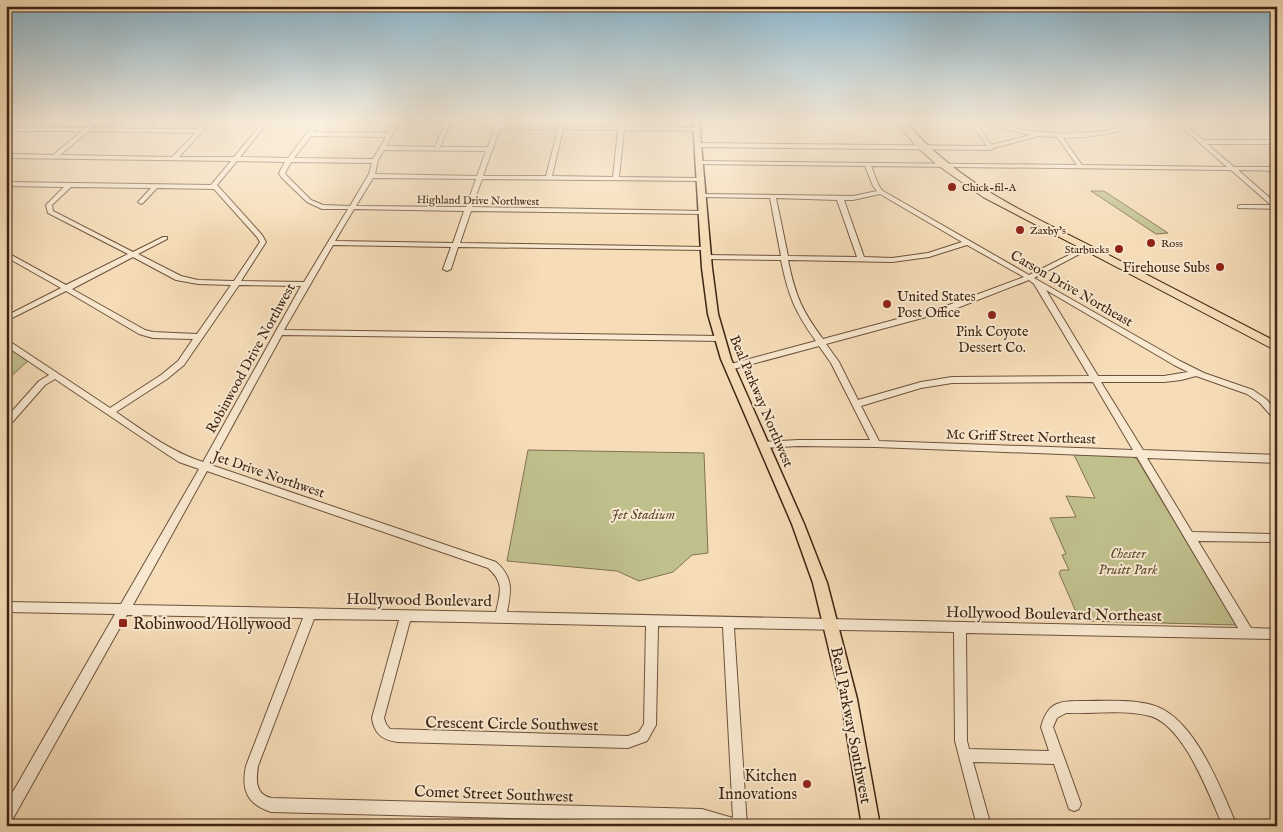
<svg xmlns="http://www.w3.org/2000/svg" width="1283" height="832" font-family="'IM FELL English',serif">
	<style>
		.green { fill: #c0c08d; stroke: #807250 }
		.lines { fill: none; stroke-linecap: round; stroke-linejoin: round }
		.minor-casing { stroke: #6d523c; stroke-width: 2 }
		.major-casing { stroke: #3f2412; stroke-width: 3 }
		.highway-casing { stroke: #3f2412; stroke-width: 2 }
		.minor { fill: #f9e9d1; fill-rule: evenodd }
		.major { fill: #f6ddb8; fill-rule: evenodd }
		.highway { fill: #f6ddb8; fill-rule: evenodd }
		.poi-dot { fill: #8f2418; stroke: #f9e9d1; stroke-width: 2 }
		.labels { text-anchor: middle; stroke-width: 4; stroke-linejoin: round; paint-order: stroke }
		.far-poi-label { font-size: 11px; fill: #3f2412; stroke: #f9e9d1; text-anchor: start }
		.far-street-label { font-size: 11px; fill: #3f2412; stroke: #f9e9d1 }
		.poi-label { font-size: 14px; fill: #3f2412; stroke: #f9e9d1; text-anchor: end }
		.street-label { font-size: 14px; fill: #3f2412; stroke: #f9e9d1 }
		.park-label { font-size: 14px; font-style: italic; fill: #5f4b31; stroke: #f9e9d1 }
		.near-street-label { font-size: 16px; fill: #3f2412; stroke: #f9e9d1 }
		.near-poi-label { font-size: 16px; fill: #3f2412; stroke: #f9e9d1; text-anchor: start }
	</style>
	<rect width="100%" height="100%" fill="#f6ddb8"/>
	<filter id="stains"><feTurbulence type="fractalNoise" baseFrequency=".004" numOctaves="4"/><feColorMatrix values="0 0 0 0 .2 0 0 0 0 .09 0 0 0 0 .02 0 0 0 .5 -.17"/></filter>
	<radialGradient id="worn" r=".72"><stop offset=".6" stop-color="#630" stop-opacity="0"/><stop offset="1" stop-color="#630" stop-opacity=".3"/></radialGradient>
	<path class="green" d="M1024,121H1097L1075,125L1086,134H1077L1067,125Z
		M1091,191H1104L1168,233L1156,234Z
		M6,342L30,359L6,381Z
		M528,450L704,453L708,553L692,555L673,572L639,581L617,571L507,561Z
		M1073,453L1129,455L1137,459L1236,625L1086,621L1077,614L1059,573L1061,570H1069L1062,555L1066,554L1050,518L1076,517L1066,496L1095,498Z"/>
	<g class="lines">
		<defs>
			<path id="minor" d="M94,121H100L92,128L143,129L151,121H157L149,129H199L207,121H212L179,157H234L264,121H269L240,157L288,158L316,121H321L313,132L388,133L395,121H400L386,146L435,147L446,121H451L440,147H488L496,123L499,121L502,123L501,125L699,128L700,129L697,131L624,130L619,177L701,178L703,179V181L482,179L472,207L703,211L706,213L705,214L471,211L460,243L705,247L708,249L707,250L458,247L451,269L447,271L443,269L451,247L333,245L284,330L720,336L723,337L724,339L723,341L282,335L211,465L496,562C514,578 511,591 507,612L1238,628L1137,457L876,447L798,446L763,448L760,447L758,445L760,443L763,442L798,440H870L831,363L819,346L730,370L726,367L727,365L816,341C795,312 788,295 781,260L706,259L703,257L706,255L781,256L770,198L702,197L700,196V194L853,196L877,191L873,186L865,166L700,164L697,162L698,161L1077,165L1057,137L1039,136L993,148L991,150L699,147L696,145L699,143L985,146H987L970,121H975L991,145L1031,135L1002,128L985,121H993L1022,130L1064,134L1106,131L1122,127L1134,121H1142C1119,135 1090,137 1063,138L1082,165L1227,167L1175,121H1181L1203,140H1277V144H1207L1234,167H1277V171L1238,170L1277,204V209L1238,208V206L1240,205H1271L1231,170L871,166L879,186L883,191L1029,275L1085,247H1089V249L1034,278L1180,361L1204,373L1253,390L1266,399L1277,411V420L1274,419L1260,403L1247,394L1196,376L1181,380L1164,382H1101L1143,450L1277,455V463L1147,458L1192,532L1277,534V542L1198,541L1251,628L1277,629V639L966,633L967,741L969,749L1049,751L1041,727C1048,701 1060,701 1084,701C1106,701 1131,699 1152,705C1194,716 1221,789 1237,826H1223C1209,796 1185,726 1150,716C1124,709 1093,714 1066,713L1057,718L1053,727L1081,804L1079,809L1074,811L1069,809L1054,764L973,762L991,826H977L955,741L954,632L734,628L747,826H712L702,823L271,812C247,804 241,790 246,766L303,618L127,615L11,822L6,824V804L115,614L6,612V602L121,604L199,469L179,462L165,453L55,379L45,385L9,426L6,427V418L39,381L49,375L6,346V339L110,408L161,375L178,361L193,339L153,338L139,334L66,291L6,321V316L61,288L6,257V252L66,285L128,254L48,213L46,205L64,187L6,186V182L211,185L231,161L6,158V154L53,155L82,131H6V127L86,128ZM500,129H558L546,176H483L492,150L494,149L493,148ZM563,129L618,130L613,177L552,176ZM89,131L196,133L172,157L60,155ZM311,136L386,137L373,159L294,158ZM384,150L486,151L477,176L375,174L378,160ZM237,161L285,162L279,173L281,177L307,202L322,209H348L304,282L241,281L266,242L262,235L217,185ZM291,162L372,163L369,174L350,206L323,205L311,200L287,176L285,173ZM373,178L476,179L466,207L356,206ZM71,187L151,188L138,202L141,204L143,203L157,188L214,189L257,237L260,242L234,281L198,280L181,276L138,254L167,239V237H163L133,252L53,211L52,205ZM880,194L962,242L928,253L892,258L864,257L844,200H853ZM776,198L837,200L857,257L788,256ZM354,209L464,211L453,243L335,241ZM967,245L1024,277L946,306L823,339C802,311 795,295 788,260L892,262L929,257ZM133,257L176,280L198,284L231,285L197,334L153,332L145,330L72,289ZM1029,280L1034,284L1089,376L952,377L921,382L858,400L839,362L826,344L952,310ZM239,285L301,286L203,462C171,452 144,431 116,412L167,379L184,365ZM1046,290L1174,365L1188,372L1164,376H1098ZM1093,382L1133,450L879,441L861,406L921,388L952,383ZM207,471L488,568C505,583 500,593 496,612L133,605ZM314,619L399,620L372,718C374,733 382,740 397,742L628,748L647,741L656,725L658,626L723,627L733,818L702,809L271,798C255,794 256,780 258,766ZM410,621L646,626L644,724L639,732L628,736L390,729L386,724L384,718Z
				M1272,125H1277V129L1272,127Z"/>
			<path id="major" d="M693,121H699L712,268L718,314L731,359L804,524L827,583L857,699L880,826H862L841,699L813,583L792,524L721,359L708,314L702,268Z"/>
			<path id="highway" d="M896,121H905C957,183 1026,213 1097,249C1157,280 1217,311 1277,342V351L983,197L936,164L915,145Z"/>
		</defs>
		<use href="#minor" class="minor-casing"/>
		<use href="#major" class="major-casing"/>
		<use href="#highway" class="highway-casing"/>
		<use href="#minor" class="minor"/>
		<use href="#major" class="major"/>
		<use href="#highway" class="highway"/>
	</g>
	<linearGradient id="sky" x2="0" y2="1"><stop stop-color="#8ab7d0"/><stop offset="0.51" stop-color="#fbf0df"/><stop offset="1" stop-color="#fbf0df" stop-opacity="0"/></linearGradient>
	<rect width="1283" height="238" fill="url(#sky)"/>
	<g class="poi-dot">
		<circle cx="952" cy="187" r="5"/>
		<circle cx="1020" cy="230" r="5"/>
		<circle cx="1151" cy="243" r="5"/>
		<circle cx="1119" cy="249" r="5"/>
		<circle cx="1220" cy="267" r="5"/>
		<circle cx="887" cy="304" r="5"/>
		<circle cx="992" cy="315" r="5"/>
		<rect x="118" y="618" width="10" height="10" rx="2.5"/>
		<circle cx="807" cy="784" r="5"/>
	</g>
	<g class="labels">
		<g class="far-poi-label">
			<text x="962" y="191">Chick-fil-A</text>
			<text x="1030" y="234">Zaxby's</text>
			<text x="1161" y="247">Ross</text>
			<text x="1109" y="253" text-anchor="end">Starbucks</text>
		</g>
		<g class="far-street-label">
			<text transform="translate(478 200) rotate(1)" y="4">Highland Drive Northwest</text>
		</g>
		<g class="poi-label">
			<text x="1210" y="272">Firehouse Subs</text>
			<text x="897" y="301" text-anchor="start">United States<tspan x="897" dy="16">Post Office</tspan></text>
			<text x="992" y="336" text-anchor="middle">Pink Coyote<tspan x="992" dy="16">Dessert Co.</tspan></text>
		</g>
		<g class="street-label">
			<text transform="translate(1072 288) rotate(30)" y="5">Carson Drive Northeast</text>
			<text transform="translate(250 358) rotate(-61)" y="5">Robinwood Drive Northwest</text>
			<text transform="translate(762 401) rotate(67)" y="5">Beal Parkway Northwest</text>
			<text transform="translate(1021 436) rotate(2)" y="5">Mc Griff Street Northeast</text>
			<text transform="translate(269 474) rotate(19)" y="5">Jet Drive Northwest</text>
		</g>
		<g class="park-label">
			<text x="643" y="519">Jet Stadium</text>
			<text x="1128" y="558">Chester<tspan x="1128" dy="16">Pruitt Park</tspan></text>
		</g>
		<g class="near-street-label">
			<text transform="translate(419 599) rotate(1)" y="6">Hollywood Boulevard</text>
			<text transform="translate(1054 613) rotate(1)" y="6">Hollywood Boulevard Northeast</text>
			<text transform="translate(512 723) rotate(1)" y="6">Crescent Circle Southwest</text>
			<text transform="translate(852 725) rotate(79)" y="6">Beal Parkway Southwest</text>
			<text transform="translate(494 793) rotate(2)" y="6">Comet Street Southwest</text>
		</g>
		<g class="near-poi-label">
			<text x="133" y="629">Robinwood/Hollywood</text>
			<text x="797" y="781" text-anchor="end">Kitchen<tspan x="797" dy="18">Innovations</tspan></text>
		</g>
	</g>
	<rect width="1283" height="832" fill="none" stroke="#f6ddb8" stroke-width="25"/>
	<rect x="8" y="8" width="1268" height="817" fill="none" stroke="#3f2412" stroke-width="2.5"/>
	<rect x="12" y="12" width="1258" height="807" fill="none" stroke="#3f2412"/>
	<rect width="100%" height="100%" filter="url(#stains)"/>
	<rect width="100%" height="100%" fill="url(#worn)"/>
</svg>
